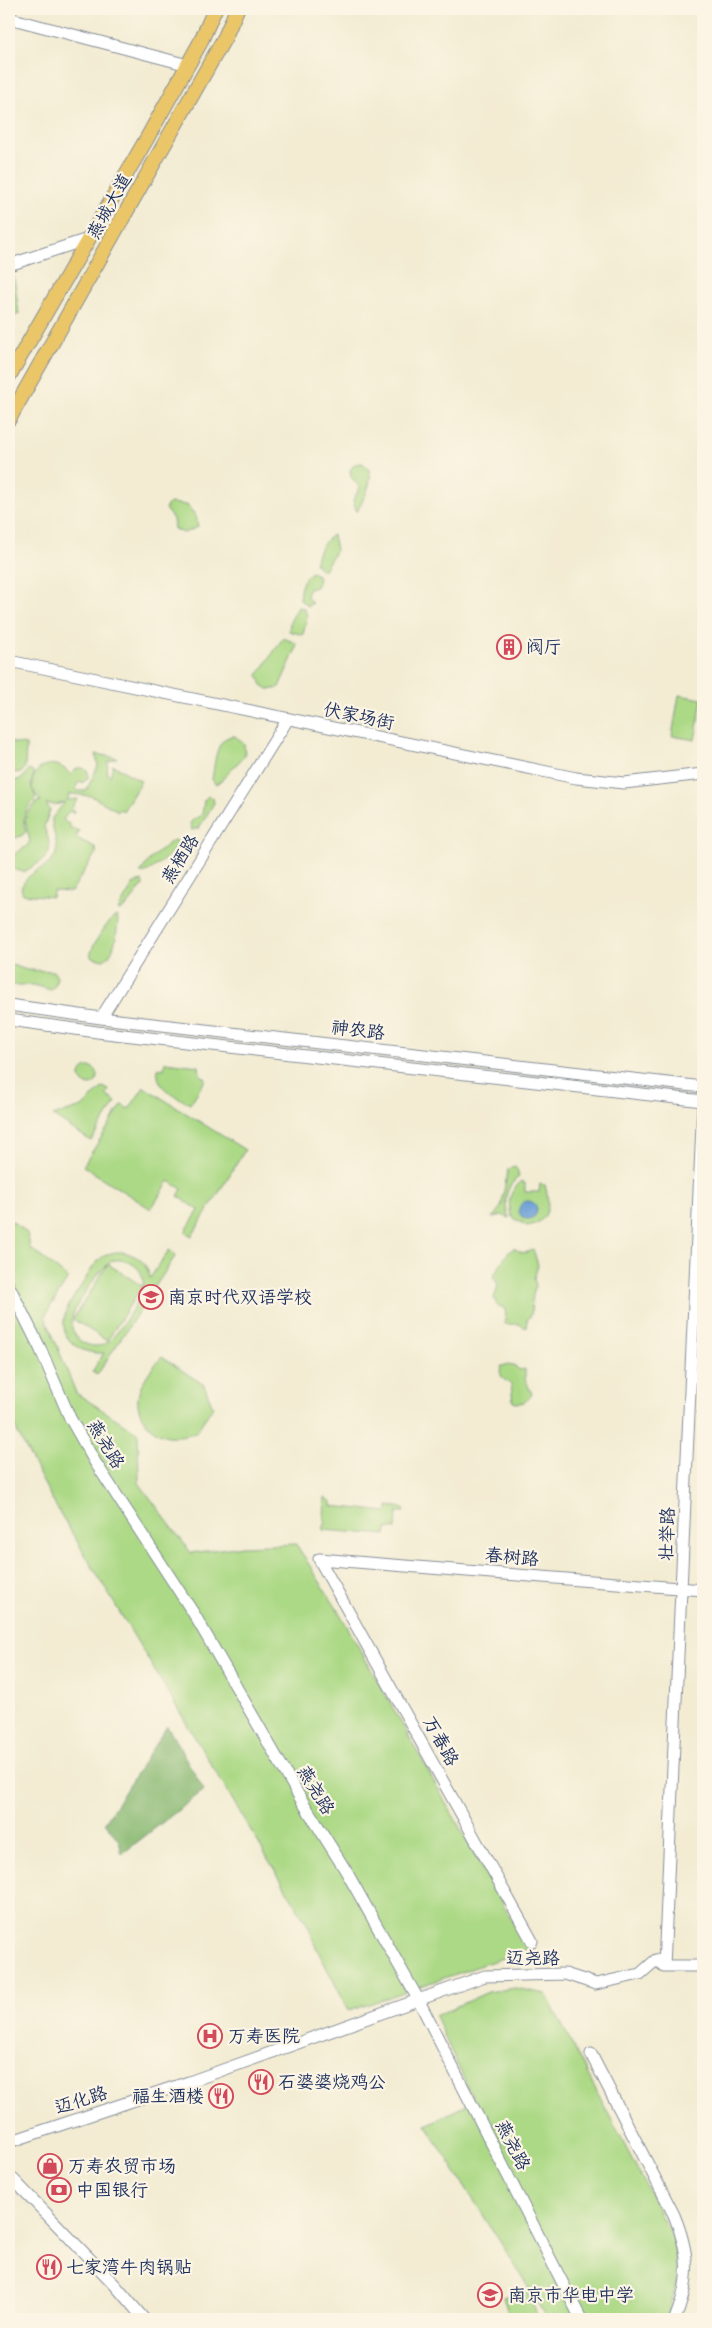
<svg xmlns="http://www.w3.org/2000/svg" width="712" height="2328" font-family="Mynerve,'LXGW WenKai TC',sans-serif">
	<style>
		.green { fill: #acd985; stroke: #648472; fill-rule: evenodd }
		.forest { fill: #89b972; stroke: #527468 }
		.water { fill: #6b9fd7; stroke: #43679a }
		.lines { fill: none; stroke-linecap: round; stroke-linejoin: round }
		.minor-casing { stroke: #878e98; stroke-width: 13 }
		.major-casing { stroke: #878e98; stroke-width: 16 }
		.minor { stroke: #fff; stroke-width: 11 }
		.major { stroke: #eac669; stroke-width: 14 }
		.labels { text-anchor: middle; stroke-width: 4.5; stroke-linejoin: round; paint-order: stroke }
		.street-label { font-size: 18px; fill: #1b2f5e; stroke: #fcf5e5 }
		.poi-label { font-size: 18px; fill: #1b2f5e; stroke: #fcf5e5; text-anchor: start }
	</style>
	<rect width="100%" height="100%" fill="#fcf5e5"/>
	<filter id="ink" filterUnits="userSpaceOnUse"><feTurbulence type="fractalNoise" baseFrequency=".02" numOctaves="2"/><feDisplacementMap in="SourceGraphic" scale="10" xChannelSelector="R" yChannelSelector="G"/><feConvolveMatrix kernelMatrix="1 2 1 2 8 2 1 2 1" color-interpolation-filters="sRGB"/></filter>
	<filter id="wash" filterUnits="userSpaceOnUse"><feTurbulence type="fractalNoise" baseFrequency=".0096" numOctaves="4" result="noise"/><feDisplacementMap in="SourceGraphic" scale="20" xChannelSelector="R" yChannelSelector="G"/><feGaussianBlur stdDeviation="1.12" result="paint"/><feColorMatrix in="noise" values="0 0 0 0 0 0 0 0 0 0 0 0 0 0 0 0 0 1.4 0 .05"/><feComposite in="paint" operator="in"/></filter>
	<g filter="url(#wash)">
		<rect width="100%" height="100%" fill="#f3ecd3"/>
		<path class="green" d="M14,277L19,314L12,317L9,322V278Z
			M362,463C380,473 363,499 357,512L353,500L360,488L351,477L350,470L355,464Z
			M169,503L187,505L196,516L198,527L184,533L174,529L173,519L165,509Z
			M333,535L336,550L323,571L315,564C317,552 323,541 333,535Z
			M312,572L317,575L319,579L316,587L309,589C305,596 308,598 312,603L308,606L301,601C297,592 303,576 312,572Z
			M298,607L304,608L307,616L303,635L289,631L290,622Z
			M283,638L296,643V649L279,687L276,689H268L262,685L258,675Z
			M679,695L702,699L695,740L672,736Z
			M235,736L244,744L245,755L219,783L215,784L212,779C215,764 215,735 235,736Z
			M9,742L26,745L25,767L22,772L9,773Z
			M96,754L117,758L108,762L107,774L110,776L113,765L141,781L123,811L120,809L118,811L91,796L70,794L67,800L78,799L71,809L74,812L73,813L69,811L63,820L70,825L69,827L79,831L76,838L95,847L94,849L97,851L71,892L53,891L52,897L23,894L21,888C30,867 51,870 56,853C59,841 51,830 52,818L65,802L56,805L46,804L50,810L44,827C56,856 48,857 24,872C14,870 9,868 9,858L27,846L30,841L25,821L27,813L38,801L41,802L32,789C31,764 56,756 71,775L77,768H83L88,772V778L84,782H78L76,788L77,791H86L98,766Z
			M28,770L34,772L31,785L36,799C25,810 21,817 26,832L21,836L9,840V783L23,778Z
			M208,796L213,798L214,803L199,828L192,830L190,823L194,819L202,815L204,800Z
			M173,840L179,842C178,849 149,875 140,873L150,859Z
			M142,881L143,885L127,906L120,911L118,910L134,883Z
			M116,916L118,919C117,930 116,955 103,960L91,957C88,950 108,920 116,916Z
			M9,964L27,970L53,971L57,977L55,986L51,990L34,985H9Z
			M165,1062L199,1066L200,1074L206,1079L190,1104C174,1095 155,1089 158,1068L164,1069Z
			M80 1076a9 9 0 1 1 18 0a9 9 0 1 1-18 0Z
			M103,1087L109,1090L106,1095L116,1102L91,1141L53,1116L82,1107Z
			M144,1087L245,1150L192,1236L185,1232L199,1210L178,1196L182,1189L169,1181L151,1209L83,1166L122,1105L129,1109Z
			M515,1167L517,1169L519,1177C505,1187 503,1202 509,1218L502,1215L492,1218L501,1207L508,1169Z
			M521,1182L525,1183V1192H539L540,1184L545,1185C550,1204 551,1222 527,1226L512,1217C507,1203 509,1191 521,1182Z
			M9,1219L27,1233L30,1248L68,1278L45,1316L76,1393L138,1433L139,1483L191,1553L242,1546L296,1544L339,1612L528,1949L349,2011L316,1947L309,1927L54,1503L9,1416Z
			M514,1248C521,1253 526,1255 533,1249L538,1265L534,1279L536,1285L532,1299L531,1315L527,1320L526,1328L519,1324H505L506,1309L497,1305L494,1299L498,1285L493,1276C501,1267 503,1255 514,1248Z
			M169,1250L176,1255L97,1375L92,1372L104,1353C81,1355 58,1340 65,1315C68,1303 78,1292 84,1281C90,1272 96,1260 106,1255C114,1251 124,1251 132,1255C143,1259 148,1268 150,1278ZM114,1260C131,1258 148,1271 142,1290C139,1301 116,1338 106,1343C100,1347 91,1347 84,1343C75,1339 70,1328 72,1318C75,1304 102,1265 114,1260Z
			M108,1264L142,1286L107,1341L73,1319Z
			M162,1357L204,1385L213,1407L195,1433C187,1435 177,1437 168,1436C150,1433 133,1412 139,1393C142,1380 153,1366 162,1357Z
			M506,1365L514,1366L520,1370L525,1369V1379L532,1394C528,1401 522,1405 513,1402L511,1384C504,1381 498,1375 501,1366Z
			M325,1497L332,1502V1506L388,1512V1506L404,1508V1512H397L396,1529L387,1528L386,1535L323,1530L326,1521L324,1518Z
			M515,1988L546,1994L673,2238C680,2274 678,2285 666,2319H547L518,2270L426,2125L474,2101L435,2016L488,1992Z
			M528,2289L538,2319H510L503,2297Z"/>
		<path class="forest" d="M167,1726L204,1790L122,1854L119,1841L105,1822Z"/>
		<path class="water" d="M519 1210a9 9 0 1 1 18 0a9 9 0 1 1-18 0Z"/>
	</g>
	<g filter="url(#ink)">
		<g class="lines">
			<defs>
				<path id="minor" d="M9,18L188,65
					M9,265L88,239
					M9,661L576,778L624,783L703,774
					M9,1005L101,1018L703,1087
					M101,1018L288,719
					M9,1020L97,1032L703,1101
					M9,1286L40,1348L70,1418L95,1462L194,1614L299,1796L346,1871L418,1999L581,2319
					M319,1559L532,1941
					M319,1559L703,1590
					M664,1966L703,1103
					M591,2054L674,2215C690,2254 691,2280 675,2319
					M9,2142L189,2082L485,1976L565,1974L596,1984L640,1974L656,1960L664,1966H703
					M9,2175L115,2285L144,2319"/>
				<path id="major" d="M9,376L146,140L200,43L215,9
					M9,419L225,37L237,9"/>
			</defs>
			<use href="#minor" class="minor-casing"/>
			<use href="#major" class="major-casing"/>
			<use href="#minor" class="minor"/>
			<use href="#major" class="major"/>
		</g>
	</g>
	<defs>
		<symbol id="building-ring" viewBox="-11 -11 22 22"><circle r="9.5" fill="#fcf5e5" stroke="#d1495b" stroke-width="1.5"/><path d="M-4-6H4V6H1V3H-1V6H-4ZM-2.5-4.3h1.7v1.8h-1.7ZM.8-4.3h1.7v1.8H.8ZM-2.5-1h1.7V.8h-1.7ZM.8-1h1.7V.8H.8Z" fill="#d1495b"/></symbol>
		<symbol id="school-ring" viewBox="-11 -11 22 22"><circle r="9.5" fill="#fcf5e5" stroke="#d1495b" stroke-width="1.5"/><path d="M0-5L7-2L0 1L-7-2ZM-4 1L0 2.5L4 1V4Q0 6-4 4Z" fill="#d1495b"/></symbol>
		<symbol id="hospital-ring" viewBox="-11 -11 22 22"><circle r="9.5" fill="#fcf5e5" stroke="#d1495b" stroke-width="1.5"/><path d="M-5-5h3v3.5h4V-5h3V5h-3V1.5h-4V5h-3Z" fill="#d1495b"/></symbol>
		<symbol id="restaurant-ring" viewBox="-11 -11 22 22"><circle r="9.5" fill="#fcf5e5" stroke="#d1495b" stroke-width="1.5"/><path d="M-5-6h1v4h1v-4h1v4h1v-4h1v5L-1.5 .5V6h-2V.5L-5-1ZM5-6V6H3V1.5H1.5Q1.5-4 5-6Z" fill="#d1495b"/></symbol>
		<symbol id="shop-ring" viewBox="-11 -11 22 22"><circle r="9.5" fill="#fcf5e5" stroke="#d1495b" stroke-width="1.5"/><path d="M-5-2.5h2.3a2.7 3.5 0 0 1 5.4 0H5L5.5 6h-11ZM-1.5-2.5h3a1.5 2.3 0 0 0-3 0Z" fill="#d1495b"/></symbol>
		<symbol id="bank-ring" viewBox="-11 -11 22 22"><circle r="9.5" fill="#fcf5e5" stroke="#d1495b" stroke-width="1.5"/><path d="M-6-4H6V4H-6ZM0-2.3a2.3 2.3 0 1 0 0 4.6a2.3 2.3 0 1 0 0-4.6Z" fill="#d1495b"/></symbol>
	</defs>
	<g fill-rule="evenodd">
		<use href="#building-ring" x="495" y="633" width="28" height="28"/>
		<use href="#school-ring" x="137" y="1283" width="28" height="28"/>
		<use href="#hospital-ring" x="196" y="2022" width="28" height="28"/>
		<use href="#restaurant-ring" x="247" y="2068" width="28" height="28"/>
		<use href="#restaurant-ring" x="207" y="2082" width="28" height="28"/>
		<use href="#shop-ring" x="36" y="2152" width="28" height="28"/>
		<use href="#bank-ring" x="45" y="2176" width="28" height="28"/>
		<use href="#restaurant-ring" x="35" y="2253" width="28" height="28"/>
		<use href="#school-ring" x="476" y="2281" width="28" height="28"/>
	</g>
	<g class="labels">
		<g class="street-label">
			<text transform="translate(109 206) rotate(-61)" y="6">燕城大道</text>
			<text transform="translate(359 716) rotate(12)" y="6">伏家场街</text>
			<text transform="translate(180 859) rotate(-58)" y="6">燕栖路</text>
			<text transform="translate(358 1030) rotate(7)" y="6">神农路</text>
			<text transform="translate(106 1444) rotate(59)" y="6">燕尧路</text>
			<text transform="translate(667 1534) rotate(-88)" y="6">壮举路</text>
			<text transform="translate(512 1557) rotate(5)" y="6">春树路</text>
			<text transform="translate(441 1741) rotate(61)" y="6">万春路</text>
			<text transform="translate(316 1790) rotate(59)" y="6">燕尧路</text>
			<text x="533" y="1964">迈尧路</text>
			<text transform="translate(81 2100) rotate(-18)" y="6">迈化路</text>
			<text transform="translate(513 2145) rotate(63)" y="6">燕尧路</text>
		</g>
		<g class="poi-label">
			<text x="526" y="653">阀厅</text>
			<text x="168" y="1303">南京时代双语学校</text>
			<text x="228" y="2042">万寿医院</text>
			<text x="278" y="2088">石婆婆烧鸡公</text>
			<text x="204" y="2102" text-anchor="end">福生酒楼</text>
			<text x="68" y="2172">万寿农贸市场</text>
			<text x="76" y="2196">中国银行</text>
			<text x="66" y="2273">七家湾牛肉锅贴</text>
			<text x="508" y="2301">南京市华电中学</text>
		</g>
	</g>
	<rect width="712" height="2328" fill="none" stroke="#fcf5e5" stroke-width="30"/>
</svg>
